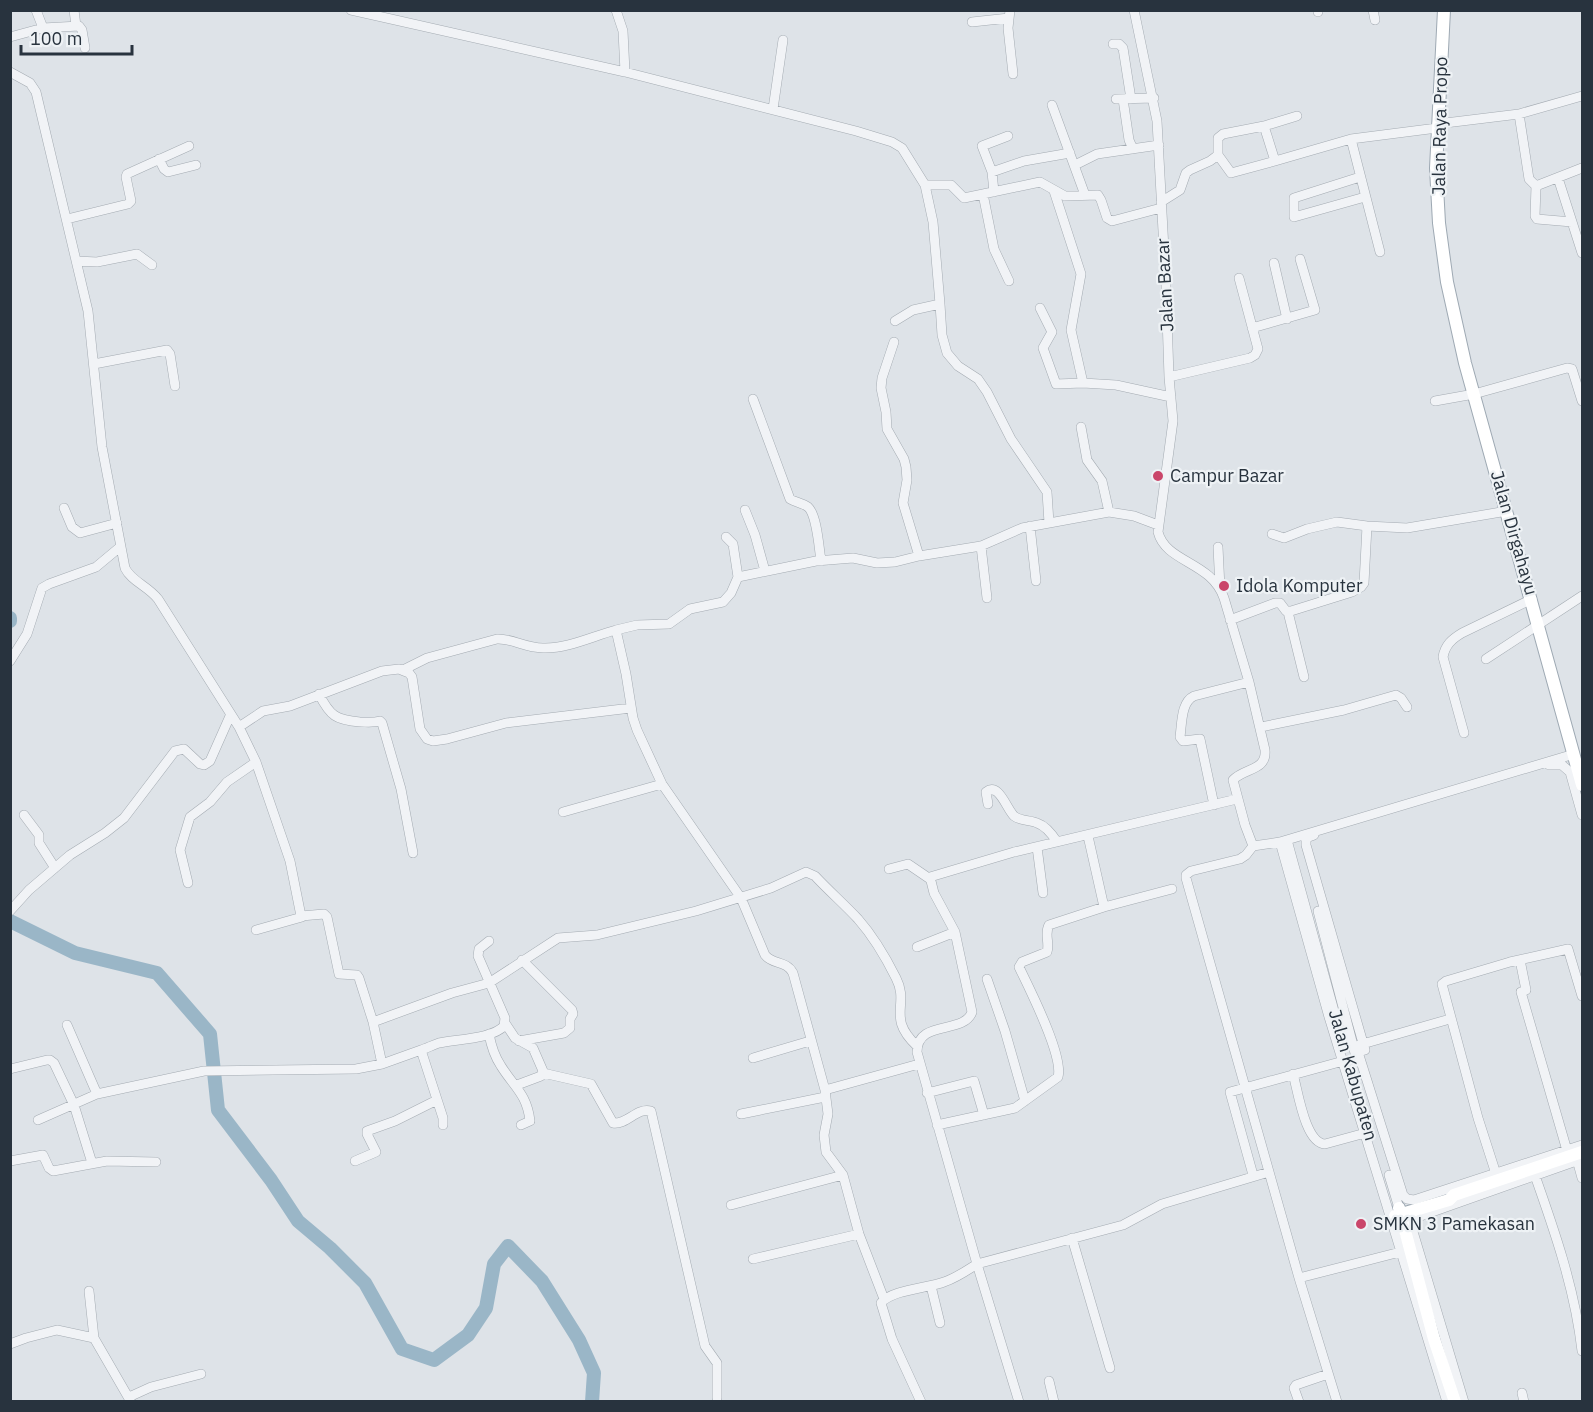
<svg xmlns="http://www.w3.org/2000/svg" width="1593" height="1412" font-family="'IBM Plex Sans',sans-serif">
	<style>
		.lines { fill: none; stroke-linecap: round; stroke-linejoin: round }
		.river { stroke: #9ab6c7; stroke-width: 14 }
		.minor-casing { stroke: #a4abb2; stroke-width: 10 }
		.major-casing { stroke: #9ea9b3; stroke-width: 14 }
		.minor { stroke: #f1f3f6; stroke-width: 9 }
		.major { stroke: #fff; stroke-width: 12 }
		.poi-dot { fill: #ca466a; stroke: #eef2f5; stroke-width: 2 }
		.labels { text-anchor: middle; stroke-width: 4.5; stroke-linejoin: round; paint-order: stroke }
		.street-label { font-size: 18px; fill: #28333e; stroke: #eef2f5 }
		.poi-label { font-size: 18px; fill: #28333e; stroke: #eef2f5; text-anchor: start }
	</style>
	<rect width="100%" height="100%" fill="#dee3e8"/>
	<g class="lines">
		<path class="river" d="M10,618V621
			M10,921L75,953L157,973L210,1034L218,1110L271,1180L298,1221L330,1248L365,1283L402,1349L434,1360L468,1335L486,1308L494,1264L508,1246L542,1281L579,1340L594,1373L592,1402"/>
		<defs>
			<path id="minor" d="M36,10L43,28
				M74,10L76,26
				M351,10L625,72L856,131L892,142L902,148L925,185H951L964,198L1040,182L1065,196L1098,195L1101,200L1107,218L1112,221L1161,208
				M616,10L623,31L625,72
				M1010,10L1008,28L1013,74
				M1134,10L1157,121L1166,286L1169,377L1173,421L1158,532C1166,563 1211,561 1224,598L1249,682L1265,750C1267,771 1244,768 1233,780L1245,825L1253,846L1280,842L1574,754
				M1318,10V12
				M1373,10L1375,20
				M972,22L1009,18
				M10,37L43,28L79,26L82,30L85,48
				M1113,44H1119L1123,48L1131,99
				M10,72L30,83L36,92L88,311L102,447L125,568C131,581 148,586 158,599L239,727L256,762L290,861L301,916L324,914L327,917L339,974L357,975L359,978L373,1022L382,1064
				M1116,99L1154,98
				M1123,99L1129,140L1133,149
				M1052,105L1085,195
				M773,109L783,40
				M1519,114L1529,179L1536,186L1582,168
				M1437,124L1519,114L1582,96
				M1264,126L1275,161L1351,139L1437,128
				M1351,139L1380,252
				M159,159L164,169L168,172L196,165
				M1275,161L1231,173L1218,155V138L1223,134L1264,126L1297,116
				M1075,165L1097,154L1159,145
				M992,172L1024,161L1070,153
				M1360,177L1294,198V217L1365,197
				M1558,178L1582,253
				M1536,186L1535,216L1537,219L1572,222
				M1054,191L1081,274L1071,330L1083,383
				M994,192L992,172L982,146L1008,136
				M983,194L994,249L1009,281
				M1161,202L1180,190L1186,173L1190,170L1210,161L1218,155
				M67,219L128,204L131,201L126,177L127,174L189,146
				M77,261L97,262L137,254L152,265
				M1274,263L1287,319
				M940,304L942,335L947,353L958,366L978,379L987,392L1011,439L1047,492L1049,523
				M1040,308L1052,332L1043,348L1056,384L1083,383L1116,385L1171,397
				M895,321L913,310L940,304L933,222L925,185
				M1252,328L1315,310L1300,259
				M894,342L882,378L881,388L886,412L887,429L904,459L906,467L907,480L903,503L919,556
				M94,364L167,350L170,354L175,386
				M1169,377L1250,358L1255,355L1258,349L1239,278
				M753,399L790,499C795,502 803,503 808,507C817,515 819,548 821,561
				M1435,401L1474,394L1567,368L1572,369L1582,401
				M1081,427L1087,460L1102,481L1109,512
				M64,508L72,527L80,533L117,523
				M745,510L755,535L765,571
				M1030,526L1036,581
				M1272,534L1284,538L1307,529L1337,522L1367,526L1407,528L1507,511
				M726,537L733,544L738,577
				M981,546L987,598
				M1218,547L1220,588
				M1288,612L1304,677
				M1230,620L1275,603H1280L1286,611H1291L1352,592L1361,587L1364,583L1367,526
				M1486,659L1582,596
				M10,661L27,634L42,588L49,584L96,567L120,547
				M403,670L427,658L497,639C511,638 525,648 543,648C567,649 593,636 616,630
				M319,694C330,716 336,720 360,722C367,722 373,723 380,721L382,723L401,789L413,853
				M239,727L263,711L290,706L382,671L399,669L409,673L412,677L420,729L427,739L433,741L447,739L506,723L631,708
				M1261,727L1344,710L1396,695L1401,698L1407,707
				M1464,733L1443,657C1445,645 1452,639 1462,633L1532,599
				M1549,765H1562L1570,772L1582,815
				M988,804L986,792C999,782 1006,808 1014,816C1020,821 1030,820 1037,823C1046,826 1052,834 1057,842
				M1214,805L1200,739L1183,741L1180,737C1182,723 1181,702 1194,696L1249,682
				M563,812L662,784
				M24,815L39,835V843L55,868
				M1314,835L1306,838V845L1365,1050L1358,1052L1403,1195L1407,1199L1414,1200L1582,1145
				M1088,836L1104,907
				M1287,840L1337,1022
				M1280,842L1329,1017L1447,1402
				M1253,846L1246,855L1240,859L1191,871L1186,875V878L1299,1278L1337,1402
				M1037,847L1043,893
				M889,869L908,864L930,879
				M188,883L180,850L190,817L210,802L227,782L256,762
				M10,911L29,890L70,855L105,833L124,818L175,751L184,749L200,764L204,765L210,761L230,716
				M1318,911L1356,1057
				M256,930L302,917
				M917,947L955,932
				M1520,960L1526,990L1521,992L1568,1154
				M987,979L1005,1031L1025,1101
				M373,1022L452,993L489,983L558,938L597,935L696,911L771,888L806,872L815,876C829,891 844,904 858,919C873,936 886,958 896,978C910,1005 886,1017 917,1046
				M505,1023L515,1038L533,1048L543,1071L541,1076L517,1085
				M67,1025L97,1094L204,1071L356,1069L382,1064L421,1050
				M489,1034C491,1045 495,1057 501,1066C514,1087 527,1094 530,1121L521,1125
				M519,1041L564,1033L570,1028V1019L573,1014L572,1010L522,960
				M1359,1045L1450,1019
				M753,1058L810,1041
				M10,1069L47,1060H50L54,1063L74,1105L92,1163
				M543,1073L591,1084L613,1123C627,1125 637,1107 651,1111L705,1346L717,1363V1398
				M1293,1074C1298,1091 1305,1143 1325,1144L1369,1132
				M825,1090L919,1064
				M927,1093L974,1081L984,1115
				M741,1114L825,1097
				M38,1120L97,1094
				M443,1125V1118L421,1050C427,1048 433,1045 439,1043C457,1039 492,1039 504,1026L505,1018L478,956L479,949L489,941
				M937,1125L1015,1108L1058,1077C1064,1056 1029,988 1019,967L1022,962L1047,952C1050,943 1044,934 1049,925L1104,907L1172,889
				M1576,1156L1582,1178
				M10,1161L43,1155L49,1168L53,1171L107,1161L156,1162
				M355,1161L376,1152L367,1134V1131L395,1121L437,1100
				M1533,1170C1554,1229 1575,1289 1582,1351
				M1253,1175L1230,1092L1347,1060
				M1389,1175L1399,1208
				M1497,1177L1478,1118L1442,984L1446,981L1510,962L1568,949L1582,996
				M731,1205L843,1175
				M1072,1238L1110,1368
				M753,1259L859,1234
				M1299,1278L1404,1251
				M931,1286L940,1323
				M89,1291L94,1338
				M884,1299L859,1234L843,1175L826,1152L824,1135L828,1114L825,1090L793,973C786,960 773,965 765,955L741,898L662,784L637,730L633,718L626,674L616,630L637,625L669,624L690,609L723,602L731,593L738,577L816,561L853,558L877,563L895,562L919,556L981,546L1022,528L1109,512L1134,516L1158,525
				M10,1344L26,1338L57,1330L94,1338L131,1402
				M1049,1381L1054,1402
				M1522,1393L1524,1402
				M129,1397L151,1387L201,1374
				M921,1402L892,1339L881,1303C891,1290 928,1288 944,1282C956,1278 966,1271 977,1264L917,1052C917,1019 964,1035 972,1012L955,932L934,893L930,877L1014,852L1237,799
				M1019,1402L977,1264L1123,1225L1162,1204L1269,1172
				M1299,1402L1294,1388L1296,1385L1328,1374
				M1464,1402L1411,1225L1415,1218L1582,1159"/>
			<path id="major" d="M1444,10L1436,168L1439,223L1447,282L1465,363L1582,785
				M1399,1208L1434,1339L1455,1402
				M1395,1216L1449,1200L1454,1195L1582,1152"/>
		</defs>
		<use href="#minor" class="minor-casing"/>
		<use href="#major" class="major-casing"/>
		<use href="#minor" class="minor"/>
		<use href="#major" class="major"/>
	</g>
	<g class="poi-dot">
		<circle cx="1158" cy="476" r="6"/>
		<circle cx="1224" cy="586" r="6"/>
		<circle cx="1361" cy="1224" r="6"/>
	</g>
	<g class="labels">
		<g class="street-label">
			<text transform="translate(1440 126) rotate(-89)" y="6">Jalan Raya Propo</text>
			<text transform="translate(1165 285) rotate(-93)" y="6">Jalan Bazar</text>
			<text transform="translate(1514 533) rotate(74)" y="6">Jalan Dirgahayu</text>
			<text transform="translate(1353 1075) rotate(74)" y="6">Jalan Kabupaten</text>
		</g>
		<g class="poi-label">
			<text x="1170" y="482">Campur Bazar</text>
			<text x="1236" y="592">Idola Komputer</text>
			<text x="1373" y="1230">SMKN 3 Pamekasan</text>
		</g>
	</g>
	<rect width="1593" height="1412" fill="none" stroke="#28333e" stroke-width="24"/>
	<path d="M21 45v9h111v-9" fill="none" stroke="#28333e" stroke-width="3"/>
	<text x="30" y="45" font-size="18" fill="#28333e" stroke="#eef2f5" stroke-width="4.5" paint-order="stroke">100 m</text>
</svg>
